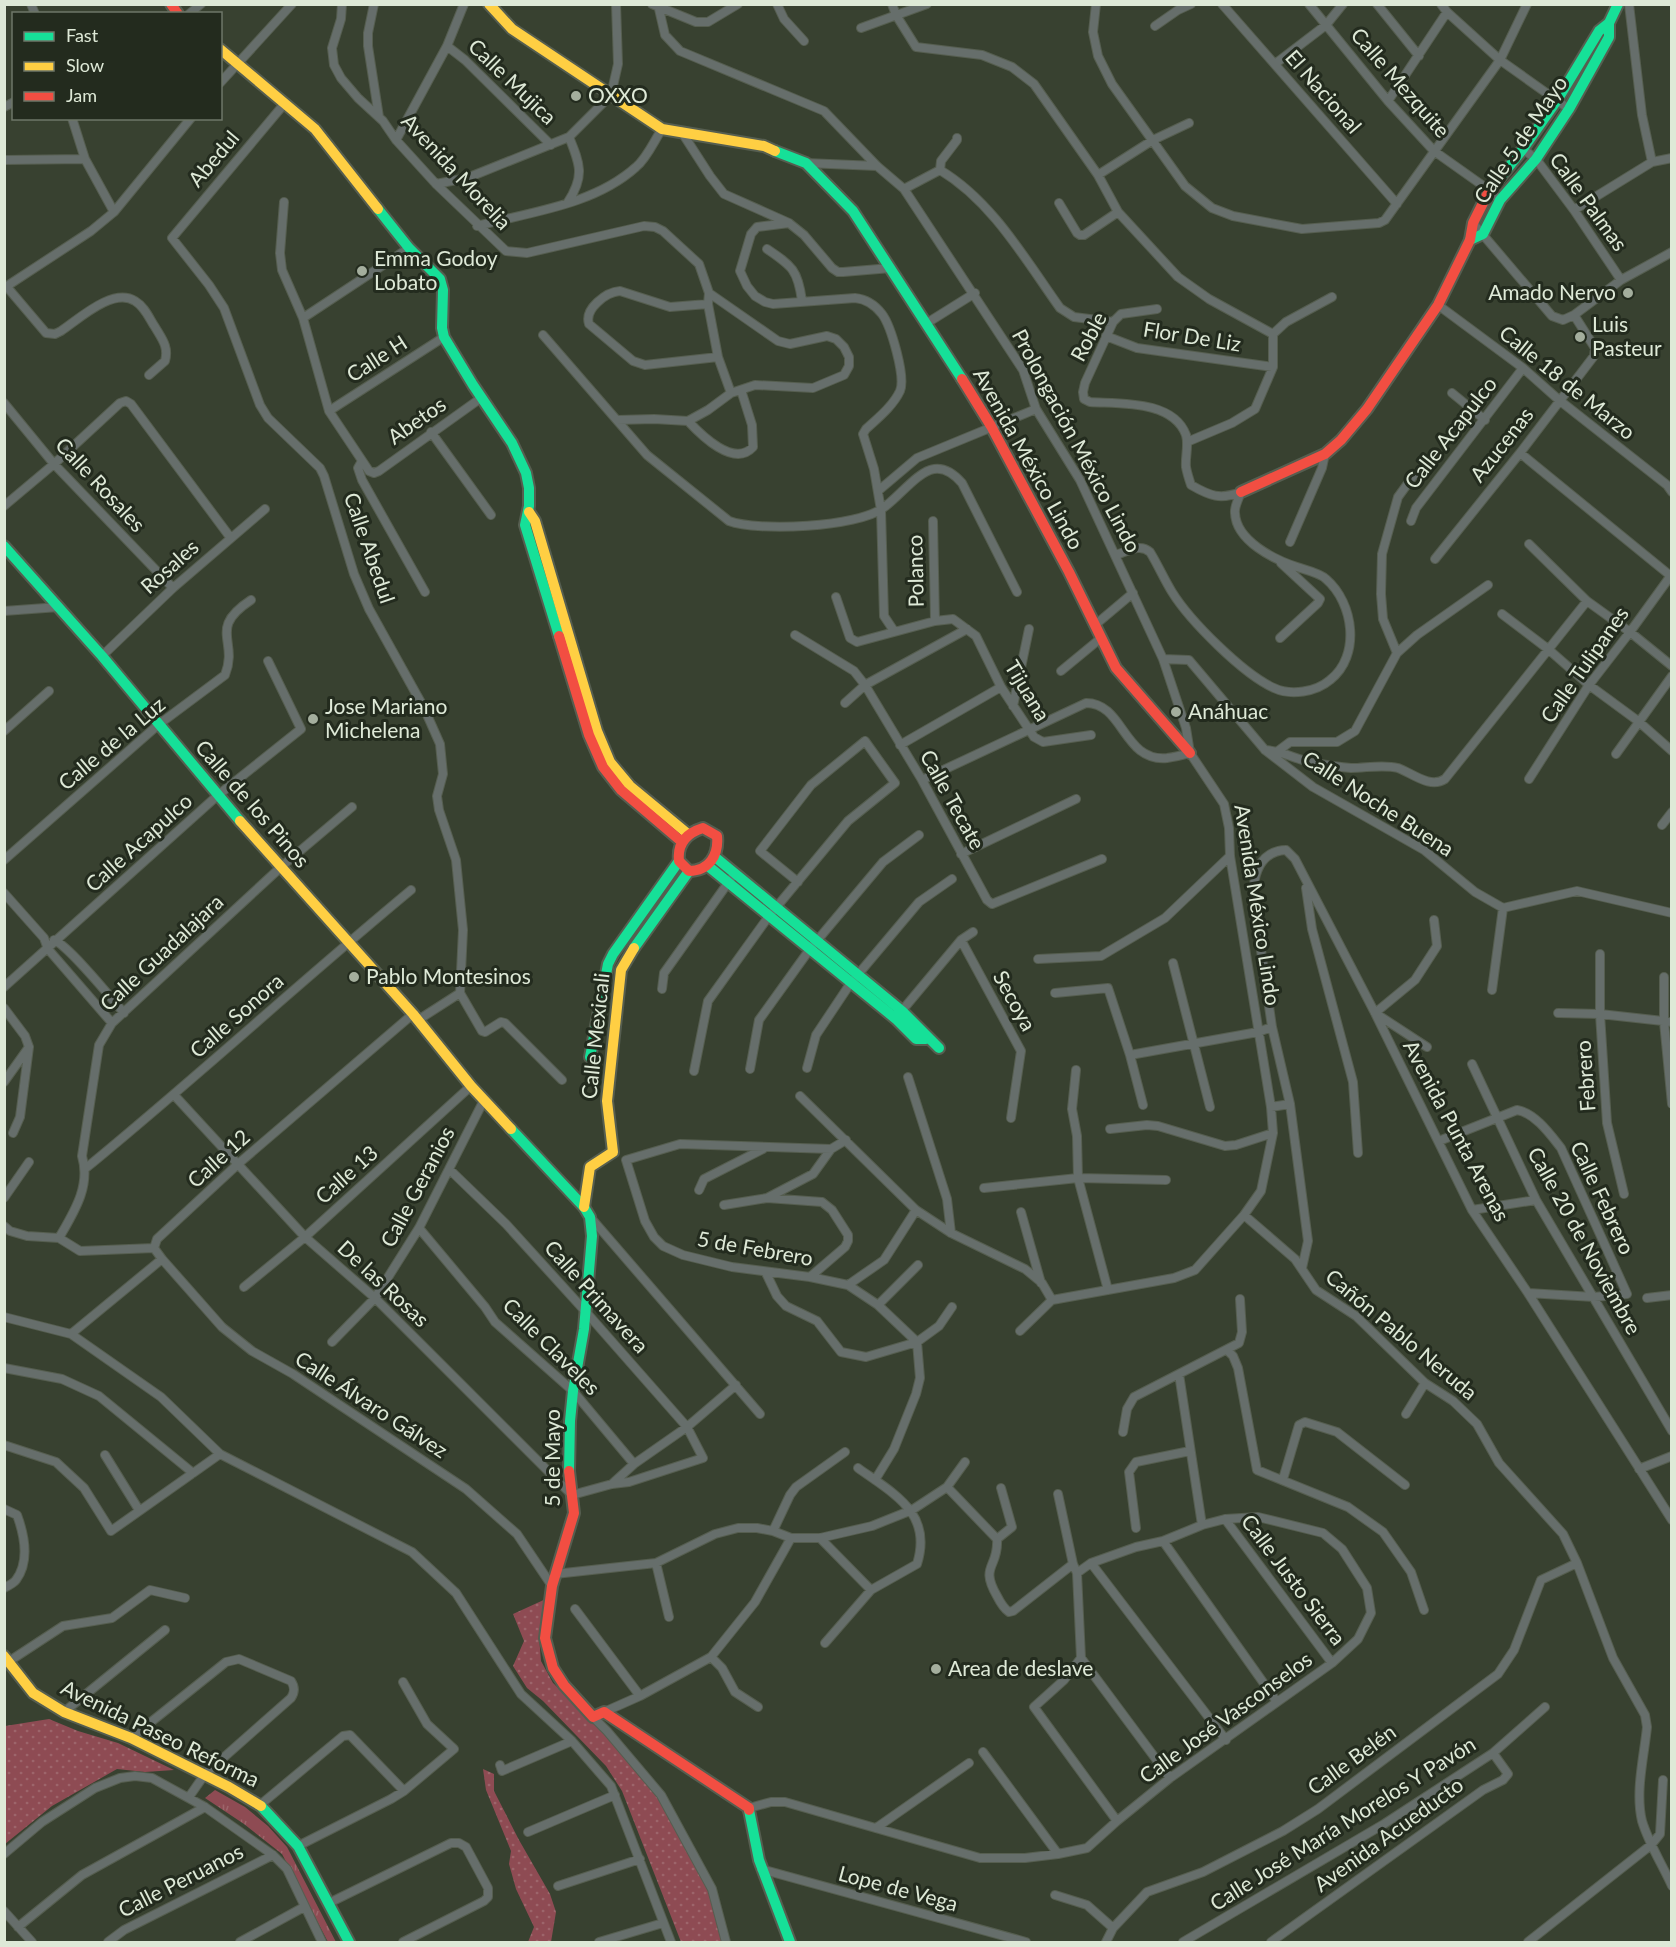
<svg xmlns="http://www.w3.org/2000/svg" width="1676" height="1947" font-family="Lato,sans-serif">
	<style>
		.grass { fill: url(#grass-dots) }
		.park { fill: url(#park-tufts) }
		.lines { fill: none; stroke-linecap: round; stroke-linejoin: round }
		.street-casing { stroke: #565e50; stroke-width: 10 }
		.fast-casing { stroke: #565e50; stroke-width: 14 }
		.slow-casing { stroke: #565e50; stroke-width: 14 }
		.jam-casing { stroke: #565e50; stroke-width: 14 }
		.street { stroke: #666e6b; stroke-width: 8 }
		.fast { stroke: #16e098; stroke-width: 10 }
		.slow { stroke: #ffcf43; stroke-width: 10 }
		.jam { stroke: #f24e42; stroke-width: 10 }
		.poi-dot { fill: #a4ae9d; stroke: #232b1e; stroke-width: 2 }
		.labels { text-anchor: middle; stroke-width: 6; stroke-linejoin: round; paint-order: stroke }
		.street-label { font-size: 21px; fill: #dee9d7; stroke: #232b1e }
		.poi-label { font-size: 21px; fill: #dee9d7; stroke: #232b1e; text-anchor: start }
	</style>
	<defs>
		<pattern id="grass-dots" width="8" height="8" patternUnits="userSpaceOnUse" patternTransform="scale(1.5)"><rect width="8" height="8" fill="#8e4b53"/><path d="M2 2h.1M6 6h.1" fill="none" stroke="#9d656b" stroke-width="1.8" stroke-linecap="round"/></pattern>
		<pattern id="park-tufts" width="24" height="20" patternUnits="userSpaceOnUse" patternTransform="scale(1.5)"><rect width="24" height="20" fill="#8e4b53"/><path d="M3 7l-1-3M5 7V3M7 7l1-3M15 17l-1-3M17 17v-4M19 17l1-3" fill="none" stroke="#9d656b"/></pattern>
	</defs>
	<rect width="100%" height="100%" fill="#384130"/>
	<path class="grass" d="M548,1598L539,1636L541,1661L553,1683L635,1762L669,1812L712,1891L724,1942H681L622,1791L606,1766L543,1701L527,1688L513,1666L524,1641L513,1614Z
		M49,1719L78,1731L118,1743L174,1770L145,1772L117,1769L52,1806L5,1844V1726Z
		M483,1769L494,1774V1791L519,1840L550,1894L556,1912L551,1942H528L534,1927L516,1889L509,1864L511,1851L486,1790Z"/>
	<path class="park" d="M215,1790L245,1807L268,1826L287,1847L336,1942H328L282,1854L244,1824L205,1798Z"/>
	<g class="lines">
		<defs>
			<path id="street" d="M31,4L35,14
				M342,4L341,19L332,48L334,65L341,78L358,98L383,121L396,140L436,184L506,251L527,253L644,226L655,227L663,231L699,264L709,293L708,304L718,357L731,393
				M374,4L368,33V46L379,117
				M652,4L696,22H708L738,4
				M777,4L784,19L804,41
				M892,4L896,15L916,47L982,55L1012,67L1034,84L1098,175L1118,212L1178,277L1209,299L1273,334
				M1096,4L1093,32L1098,56L1112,84L1185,186L1212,208L1233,216L1302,229L1379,223L1385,220L1500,60L1527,4
				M1222,4L1397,204
				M1309,4L1388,101L1434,151L1489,190L1500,200
				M1377,4L1419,56
				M1441,4L1447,12L1500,60L1569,109
				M1629,4L1642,115L1652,162
				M659,9L665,35L680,51L824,111L877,166L904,189L1023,370L1036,409L1080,480L1163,659L1186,728L1190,753L1224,804L1229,828L1230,856L1271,1107L1273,1133L1261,1191L1244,1215L1195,1270L1174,1278L1052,1300L1020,1331
				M189,14L201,4
				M1155,26L1178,10L1191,4
				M861,28L927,4
				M447,46L465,60L551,145
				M1275,64L1326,25L1343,4
				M220,83L292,4
				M1388,101L1447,12
				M285,103L172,238L209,285L224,308L260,405L268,418L320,468L324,476L354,574L369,609L424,708L440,744L443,774L437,796L439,810L456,860L463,930L460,993
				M4,107L14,102
				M72,118L85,159L114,212
				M681,131L710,176L724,194L789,223L804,235L832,268L838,272H843L891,268
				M396,140L447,46L464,4
				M1523,149L1536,159L1574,210L1621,280
				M4,160L85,159
				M806,163L877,166
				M940,170C992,201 1025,259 1060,308L1074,317L1113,322
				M940,170L941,161L957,140V138
				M1098,175L1153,140L1189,123
				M436,184L467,178L569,137L611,95L618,64L616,4
				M904,189L940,170
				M284,202L280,253L282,270L303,318L329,411L369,471L374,473L379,471L481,398
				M568,202C585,176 580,164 569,137
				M1059,203L1077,233L1080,235H1084L1118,212
				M1574,210L1652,162L1672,158
				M789,223L757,227L751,234L740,271L747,286L755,296L765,302L773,304L855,298C866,299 875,305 882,314C891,326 906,377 900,391C893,406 878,418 866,429L863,434L874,469L881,510L884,616L894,631
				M1473,223L1552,316L1563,320L1574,315L1621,280L1672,252
				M477,226C530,212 594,205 636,167C647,158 654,141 662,129
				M767,249C792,266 798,270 802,301
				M7,287L46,333L55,334L61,331C79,319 113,287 135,301C145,307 149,318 155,327C162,339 169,347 165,361L149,375
				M4,288L91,231L114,212L191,118
				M708,304L670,307L620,291C606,292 584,309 589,324L633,361L645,365L718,357
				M1438,305L1523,368L1559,400L1667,485L1672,492
				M1157,309L1121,314L1113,322L1085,383L1083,392L1084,399L1090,402C1120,404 1173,400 1186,435C1189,445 1185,457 1186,467C1187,473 1189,479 1191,485C1210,496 1220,500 1241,492
				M303,318L409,248
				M927,323L975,293
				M1273,334L1286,322L1332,297
				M543,335L647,455L729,521C758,532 858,527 883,508C897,499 918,471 934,469C946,467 955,475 962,483L1017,592
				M1106,336L1137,348L1273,367
				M1452,393L1485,420
				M4,403L54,464L173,588
				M329,411L444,337
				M617,420L654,419L688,421L708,410L731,393L755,385L813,388L844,375L849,366V357L844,347L836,339L827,336L790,344L778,341L709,293
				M688,421C701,435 734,468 753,447L752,425L741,390
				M431,432L491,515
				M1187,442L1232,423L1255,409L1273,367V334
				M1520,453L1672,577
				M362,461L358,468L362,480L425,592
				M878,491L917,458L1036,409
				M4,506L54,464L120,403L126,401L131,404L230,537
				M933,521L935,621
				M1411,521L1416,508L1523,368
				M1290,542L1322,468L1325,454
				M1529,544L1587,601L1630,632L1672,666
				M1116,555C1128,551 1140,543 1150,552C1158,565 1164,579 1172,592C1190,621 1243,674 1274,688C1291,696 1316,692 1330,680C1361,656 1354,603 1326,579C1320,573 1306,570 1297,567C1275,560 1236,541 1235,513C1234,507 1239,498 1241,492
				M1435,559L1520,453L1594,356L1595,348L1574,315
				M836,597L850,638L857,642L935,621L953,619L976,636L1001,687L1034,737L1043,742L1091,735
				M4,611L59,607
				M1502,614L1548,649L1589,685L1638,721L1672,751
				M1095,625L1133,593
				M795,635L854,671L865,685L922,780L987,900L992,904L1102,859
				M1280,638L1318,603L1320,599L1281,563
				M1397,653L1383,619L1381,594L1382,554L1398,497L1414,475
				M102,656L173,588L265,509
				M1163,659L1189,660L1265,750L1313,787L1424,850L1475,892L1503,908L1577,891L1672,913
				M1061,671L1101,638
				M845,703L865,685L967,629
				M1013,706L1029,629
				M4,731L49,691
				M900,745L1001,687
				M1265,750C1283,751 1297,760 1314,763C1326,765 1339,767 1351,768C1366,768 1383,764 1398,768C1412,773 1430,789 1445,779L1587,601
				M1278,751L1290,742H1337L1355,731L1397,653L1417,635L1488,585
				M1616,754L1672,676
				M1529,779L1589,685L1630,632L1672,574
				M922,780L1086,703C1124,703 1123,762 1167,758C1175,757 1183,755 1190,753
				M1662,825L1672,812
				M961,854L1076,799
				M4,860L158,725L225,675C239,640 207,629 251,600
				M1306,888L1312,929L1353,1082L1358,1153
				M4,893L44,938L48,949L112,1023
				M54,940C69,946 111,998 124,1013
				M961,940L1021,1051L1011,1118
				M1600,954V1014L1607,1123L1624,1194
				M1038,959L1101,956L1165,918L1230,856
				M1173,963L1210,1107
				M1664,977V1022L1672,1104
				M4,987L217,796L301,729L268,661
				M662,989L664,973L735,873
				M1492,990L1503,908
				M460,993L482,1031L485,1032L501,1022L505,1023L562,1080
				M1055,993L1108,988L1130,1055L1143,1105
				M4,1008L25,1036L29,1047L20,1117L13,1133
				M900,1013L961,940L973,932
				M1558,1013L1600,1014L1672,1022
				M418,1020L460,993
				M1427,1047L1375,1013L1415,980L1437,946L1434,920
				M1130,1055L1258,1032L1272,1027
				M1472,1064L1536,1200L1672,1431
				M807,1068L816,1035L850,984L919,902L952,879
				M750,1069L759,1020L810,949L883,862L919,835
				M1076,1070L1072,1109L1077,1136L1078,1178L1108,1290
				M694,1071L708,1001L769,916L848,821L895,783L865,741L811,785L760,851L798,882
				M908,1077L947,1199L951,1233
				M4,1082L29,1047
				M175,1096L305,1237L375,1298L572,1495L612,1484L629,1482L703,1458L687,1427L585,1311L506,1224L449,1169
				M800,1096L916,1210L951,1233L1025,1269L1042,1283L1052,1300
				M1271,1107L1290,1104
				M1110,1129L1147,1125L1158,1126L1225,1146L1236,1145L1273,1133
				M1439,1141L1517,1110C1535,1113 1550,1134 1561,1148L1627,1294L1594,1297L1528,1293
				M626,1160L645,1221L654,1237L663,1246L683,1255L732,1267L810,1277L848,1285L878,1305L917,1342
				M626,1160L680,1144L831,1149L846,1140
				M86,1168C196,1078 301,981 411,890
				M984,1188L1078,1178L1166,1180
				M699,1190L704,1179L763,1149
				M4,1198L29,1162
				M767,1198L822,1202L832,1210L848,1235V1241L845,1247L810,1277
				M724,1205L767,1198L813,1174L831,1149
				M1472,1210L1536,1200
				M1021,1212L1041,1283
				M1244,1215L1295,1259L1316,1290L1356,1316L1425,1383L1453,1401L1477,1424L1499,1463L1563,1534L1577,1563L1613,1658L1645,1715L1647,1727C1644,1757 1635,1792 1642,1821C1649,1844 1662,1864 1672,1886
				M591,1218L760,1414
				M4,1226L10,1231L27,1236L59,1238L80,1251L154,1248
				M419,1228L485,1307L495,1322L573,1391L634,1464
				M59,1238C74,1212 91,1186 82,1156L99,1045L112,1023L281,867L352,807
				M162,1259L222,1327L252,1351L293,1374L466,1489L517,1534L552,1586
				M1302,1268L1308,1241L1290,1104L1272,1027L1253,894C1254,872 1261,851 1286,850L1295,859L1375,1013L1472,1210L1528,1293L1672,1520
				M766,1273L777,1296L786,1306L817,1321L841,1352L866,1357L917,1342L939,1326L952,1307
				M848,1285L884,1260L916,1210
				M244,1287L305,1237L471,1086
				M1647,1298L1672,1295
				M878,1305L918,1265
				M4,1317L71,1334L161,1397L220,1454L412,1552L456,1593L521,1694L572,1741L611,1786L671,1942
				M71,1334L162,1259L154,1248L157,1239L238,1164L413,1014
				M332,1342L375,1298L419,1228L484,1100
				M1227,1350L1233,1356L1238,1368L1257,1470L1348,1507L1383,1532L1411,1572L1424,1610
				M4,1368L62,1379L99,1396L193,1473
				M1179,1374L1202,1525
				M1406,1414L1425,1383
				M1123,1432L1127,1409L1134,1397L1239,1343L1242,1332L1240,1299
				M4,1445L56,1462L84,1488L111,1531L220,1454
				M105,1455L139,1510
				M1639,1469L1672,1456
				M1283,1479L1299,1425L1305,1422L1337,1432L1405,1485
				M875,1480L894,1449L916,1394L920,1378L917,1342
				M612,1484L634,1464L687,1427L736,1385
				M947,1487L997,1539C999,1568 979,1565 997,1596C1000,1602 1003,1608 1009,1612L1013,1611L1073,1564
				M1058,1494L1073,1564L1077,1573L1081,1658L1064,1680L1034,1707L1117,1821
				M4,1509L17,1515C24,1534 30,1561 16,1580C14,1583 8,1586 4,1588
				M1225,1519L1332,1663
				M1136,1528L1129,1472L1136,1462L1190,1451
				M773,1531L790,1495L796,1487L845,1452
				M820,1538L871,1590
				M997,1539L1012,1527L1001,1488
				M1163,1541L1277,1702
				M656,1563L669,1617
				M1091,1563L1226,1740
				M555,1574L656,1563L715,1534L738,1528H757L773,1531L791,1538H820L872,1526L912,1510L947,1487L965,1462
				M575,1609L640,1696
				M825,1643L871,1590L917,1564C933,1513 894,1494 858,1468
				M711,1657L722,1668L735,1692L758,1707
				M1081,1658L1170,1778
				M8,1662L63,1626L112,1618L150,1590L185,1598
				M64,1712L165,1630
				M604,1712L640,1696L711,1657L755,1602L791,1538
				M593,1717L607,1731L661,1795L712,1889L726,1942
				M131,1738L226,1662L239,1659L291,1681C295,1687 295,1692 291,1698L205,1774L189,1797
				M983,1752L1058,1854
				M500,1765L502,1771L572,1741
				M260,1805L343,1736L350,1735L404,1791
				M749,1808L771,1802H785L980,1858H1025L1058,1854L1087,1848L1117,1821L1170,1778L1332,1663L1358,1639L1371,1613L1367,1588L1342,1549L1323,1533L1258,1517L1225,1519L1202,1525L1163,1541L1136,1547L1091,1563L1077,1573
				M876,1828L969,1763
				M528,1832L615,1795
				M298,1846L391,1799L404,1791L454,1749L427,1724L403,1682
				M4,1854L42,1822L95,1788L120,1778L135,1776L152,1778L205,1807L273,1855L287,1869L322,1942
				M761,1869L1026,1942
				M558,1886L640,1859
				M1055,1895L1087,1905L1113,1928
				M329,1903L451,1843H459L466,1847L488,1888V1897L484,1901L403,1942
				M4,1911L32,1942
				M18,1927L82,1875L205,1807
				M108,1942L124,1930L273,1855
				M240,1942L304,1907
				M599,1942L663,1923
				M1106,1942L1113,1928L1147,1892L1203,1872L1283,1831L1318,1809L1498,1674L1514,1650L1541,1580L1577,1563
				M1183,1942L1384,1824L1493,1753L1545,1707
				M1271,1942L1483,1790L1503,1780L1508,1774L1493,1753
				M1528,1942L1651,1845L1660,1834L1663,1780"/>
			<path id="fast" d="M775,151L806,163L853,211L962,379
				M1488,193L1523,149L1558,99L1599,31L1609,23L1618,4
				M378,209L409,248L440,279L443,290L442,328L444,337L473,385L512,443L526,473L529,488V506L525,525L559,636
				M1470,240L1483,234L1500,200L1536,159L1569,109L1609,37V23
				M4,546L102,656L240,821
				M715,857L902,1011L939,1048
				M708,866L896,1019L916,1039H926
				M634,948L689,871
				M590,1057L608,964L613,954L679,861
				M511,1129L584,1207L590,1217L592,1236L584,1329L573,1391L570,1421L569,1471
				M261,1806L298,1846L349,1942
				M749,1810L759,1860L790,1942"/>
			<path id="slow" d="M489,4L512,29L662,129L764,146L775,151
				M220,49L315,129L378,209
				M529,512L535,521L597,731L610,762L630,786L688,834
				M240,821L413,1014L471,1086L511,1129
				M584,1207L590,1167L613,1152L607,1101L621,970L634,948
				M4,1656L33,1693L64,1712L131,1738L229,1787L261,1806"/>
			<path id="jam" d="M171,4L178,14
				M962,379L991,426L1069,572L1116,668L1190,753
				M1241,492L1325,454L1341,440L1367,409L1438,305L1470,240L1473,223L1488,193
				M559,636L589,735L603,767L621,790L682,842
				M703,828L717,836C719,855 709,871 689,871L679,861C677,843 687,833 703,828Z
				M569,1471L574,1513L552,1586L545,1638L553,1668L564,1685L593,1717L604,1712L749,1808V1810"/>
		</defs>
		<use href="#street" class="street-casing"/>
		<use href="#fast" class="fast-casing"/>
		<use href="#slow" class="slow-casing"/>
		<use href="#jam" class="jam-casing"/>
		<use href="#street" class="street"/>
		<use href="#fast" class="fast"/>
		<use href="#slow" class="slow"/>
		<use href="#jam" class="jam"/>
	</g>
	<g class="poi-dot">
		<circle cx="576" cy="96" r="6"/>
		<circle cx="362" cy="271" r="6"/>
		<circle cx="1628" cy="293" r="6"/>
		<circle cx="1580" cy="337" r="6"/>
		<circle cx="1176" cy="712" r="6"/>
		<circle cx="313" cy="719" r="6"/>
		<circle cx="354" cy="977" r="6"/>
		<circle cx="936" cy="1669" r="6"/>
	</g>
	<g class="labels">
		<g class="street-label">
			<text transform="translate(512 82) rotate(44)" y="7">Calle Mujica</text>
			<text transform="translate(1400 83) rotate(49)" y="7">Calle Mezquite</text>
			<text transform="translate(1323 92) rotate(49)" y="7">El Nacional</text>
			<text transform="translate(1521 140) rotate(-56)" y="7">Calle 5 de Mayo</text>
			<text transform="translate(214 159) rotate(-50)" y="7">Abedul</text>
			<text transform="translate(456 172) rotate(47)" y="7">Avenida Morelia</text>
			<text transform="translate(1588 202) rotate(54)" y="7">Calle Palmas</text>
			<text transform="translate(1089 337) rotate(-62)" y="7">Roble</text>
			<text transform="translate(1192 337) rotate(9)" y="7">Flor De Liz</text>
			<text transform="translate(377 359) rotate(-33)" y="7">Calle H</text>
			<text transform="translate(1567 383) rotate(39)" y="7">Calle 18 de Marzo</text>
			<text transform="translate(417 421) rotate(-35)" y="7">Abetos</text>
			<text transform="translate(1451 433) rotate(-52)" y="7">Calle Acapulco</text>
			<text transform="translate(1076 441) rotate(62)" y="7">Prolongación México Lindo</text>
			<text transform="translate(1502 445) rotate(-52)" y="7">Azucenas</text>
			<text transform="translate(1028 459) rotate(61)" y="7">Avenida México Lindo</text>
			<text transform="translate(100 485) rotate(47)" y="7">Calle Rosales</text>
			<text transform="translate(369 548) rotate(71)" y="7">Calle Abedul</text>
			<text transform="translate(170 567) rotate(-42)" y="7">Rosales</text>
			<text transform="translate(916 571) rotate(-91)" y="7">Polanco</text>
			<text transform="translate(1585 665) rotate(-55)" y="7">Calle Tulipanes</text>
			<text transform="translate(1027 691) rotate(59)" y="7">Tijuana</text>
			<text transform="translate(112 744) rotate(-40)" y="7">Calle de la Luz</text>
			<text transform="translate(952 800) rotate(61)" y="7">Calle Tecate</text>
			<text transform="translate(252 804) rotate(49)" y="7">Calle de los Pinos</text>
			<text transform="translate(1378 804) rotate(33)" y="7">Calle Noche Buena</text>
			<text transform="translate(139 843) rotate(-42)" y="7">Calle Acapulco</text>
			<text transform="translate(1257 905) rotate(81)" y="7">Avenida México Lindo</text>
			<text transform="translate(162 953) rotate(-43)" y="7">Calle Guadalajara</text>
			<text transform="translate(1014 1001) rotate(61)" y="7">Secoya</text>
			<text transform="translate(237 1016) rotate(-41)" y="7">Calle Sonora</text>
			<text transform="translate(596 1036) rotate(-84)" y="7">Calle Mexicali</text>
			<text transform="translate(1586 1076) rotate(-94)" y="7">Febrero</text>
			<text transform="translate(1456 1131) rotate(62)" y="7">Avenida Punta Arenas</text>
			<text transform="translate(219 1159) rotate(-42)" y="7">Calle 12</text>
			<text transform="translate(347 1175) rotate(-42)" y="7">Calle 13</text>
			<text transform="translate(418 1187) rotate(-62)" y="7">Calle Geranios</text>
			<text transform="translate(1602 1198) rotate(65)" y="7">Calle Febrero</text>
			<text transform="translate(1584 1241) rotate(61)" y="7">Calle 20 de Noviembre</text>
			<text transform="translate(755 1249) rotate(10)" y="7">5 de Febrero</text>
			<text transform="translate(383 1284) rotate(43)" y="7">De las Rosas</text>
			<text transform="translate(596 1297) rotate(48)" y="7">Calle Primavera</text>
			<text transform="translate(1401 1335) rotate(40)" y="7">Cañón Pablo Neruda</text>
			<text transform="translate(551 1347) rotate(45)" y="7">Calle Claveles</text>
			<text transform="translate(371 1405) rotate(33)" y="7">Calle Álvaro Gálvez</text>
			<text transform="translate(553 1458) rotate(-90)" y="7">5 de Mayo</text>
			<text transform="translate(1293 1580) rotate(53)" y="7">Calle Justo Sierra</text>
			<text transform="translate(1226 1718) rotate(-36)" y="7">Calle José Vasconselos</text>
			<text transform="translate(160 1734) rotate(26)" y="7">Avenida Paseo Reforma</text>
			<text transform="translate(1352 1760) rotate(-36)" y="7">Calle Belén</text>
			<text transform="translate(1343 1824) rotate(-32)" y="7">Calle José María Morelos Y Pavón</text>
			<text transform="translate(1389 1835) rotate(-36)" y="7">Avenida Acueducto</text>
			<text transform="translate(181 1881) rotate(-27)" y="7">Calle Peruanos</text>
			<text transform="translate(898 1889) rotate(15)" y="7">Lope de Vega</text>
		</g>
		<g class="poi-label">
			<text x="588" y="103">OXXO</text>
			<text x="374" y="266">Emma Godoy<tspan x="374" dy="24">Lobato</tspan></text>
			<text x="1616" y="300" text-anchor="end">Amado Nervo</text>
			<text x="1592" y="332">Luis<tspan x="1592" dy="24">Pasteur</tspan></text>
			<text x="325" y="714">Jose Mariano<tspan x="325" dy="24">Michelena</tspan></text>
			<text x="1188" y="719">Anáhuac</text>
			<text x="366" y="984">Pablo Montesinos</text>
			<text x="948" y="1676">Area de deslave</text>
		</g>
	</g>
	<rect width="1676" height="1947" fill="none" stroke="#dee9d7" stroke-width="12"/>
	<rect x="12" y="12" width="210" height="108" fill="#232b1e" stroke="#6e7768" stroke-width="1.5"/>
	<rect x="24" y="32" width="30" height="9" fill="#16e098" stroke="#6e7768" stroke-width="1.5"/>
	<text x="66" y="42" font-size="18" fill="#dee9d7">Fast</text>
	<rect x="24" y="62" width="30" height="9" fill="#ffcf43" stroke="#6e7768" stroke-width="1.5"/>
	<text x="66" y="72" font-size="18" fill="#dee9d7">Slow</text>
	<rect x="24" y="92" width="30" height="9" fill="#f24e42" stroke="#6e7768" stroke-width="1.5"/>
	<text x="66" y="102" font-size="18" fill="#dee9d7">Jam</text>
</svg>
